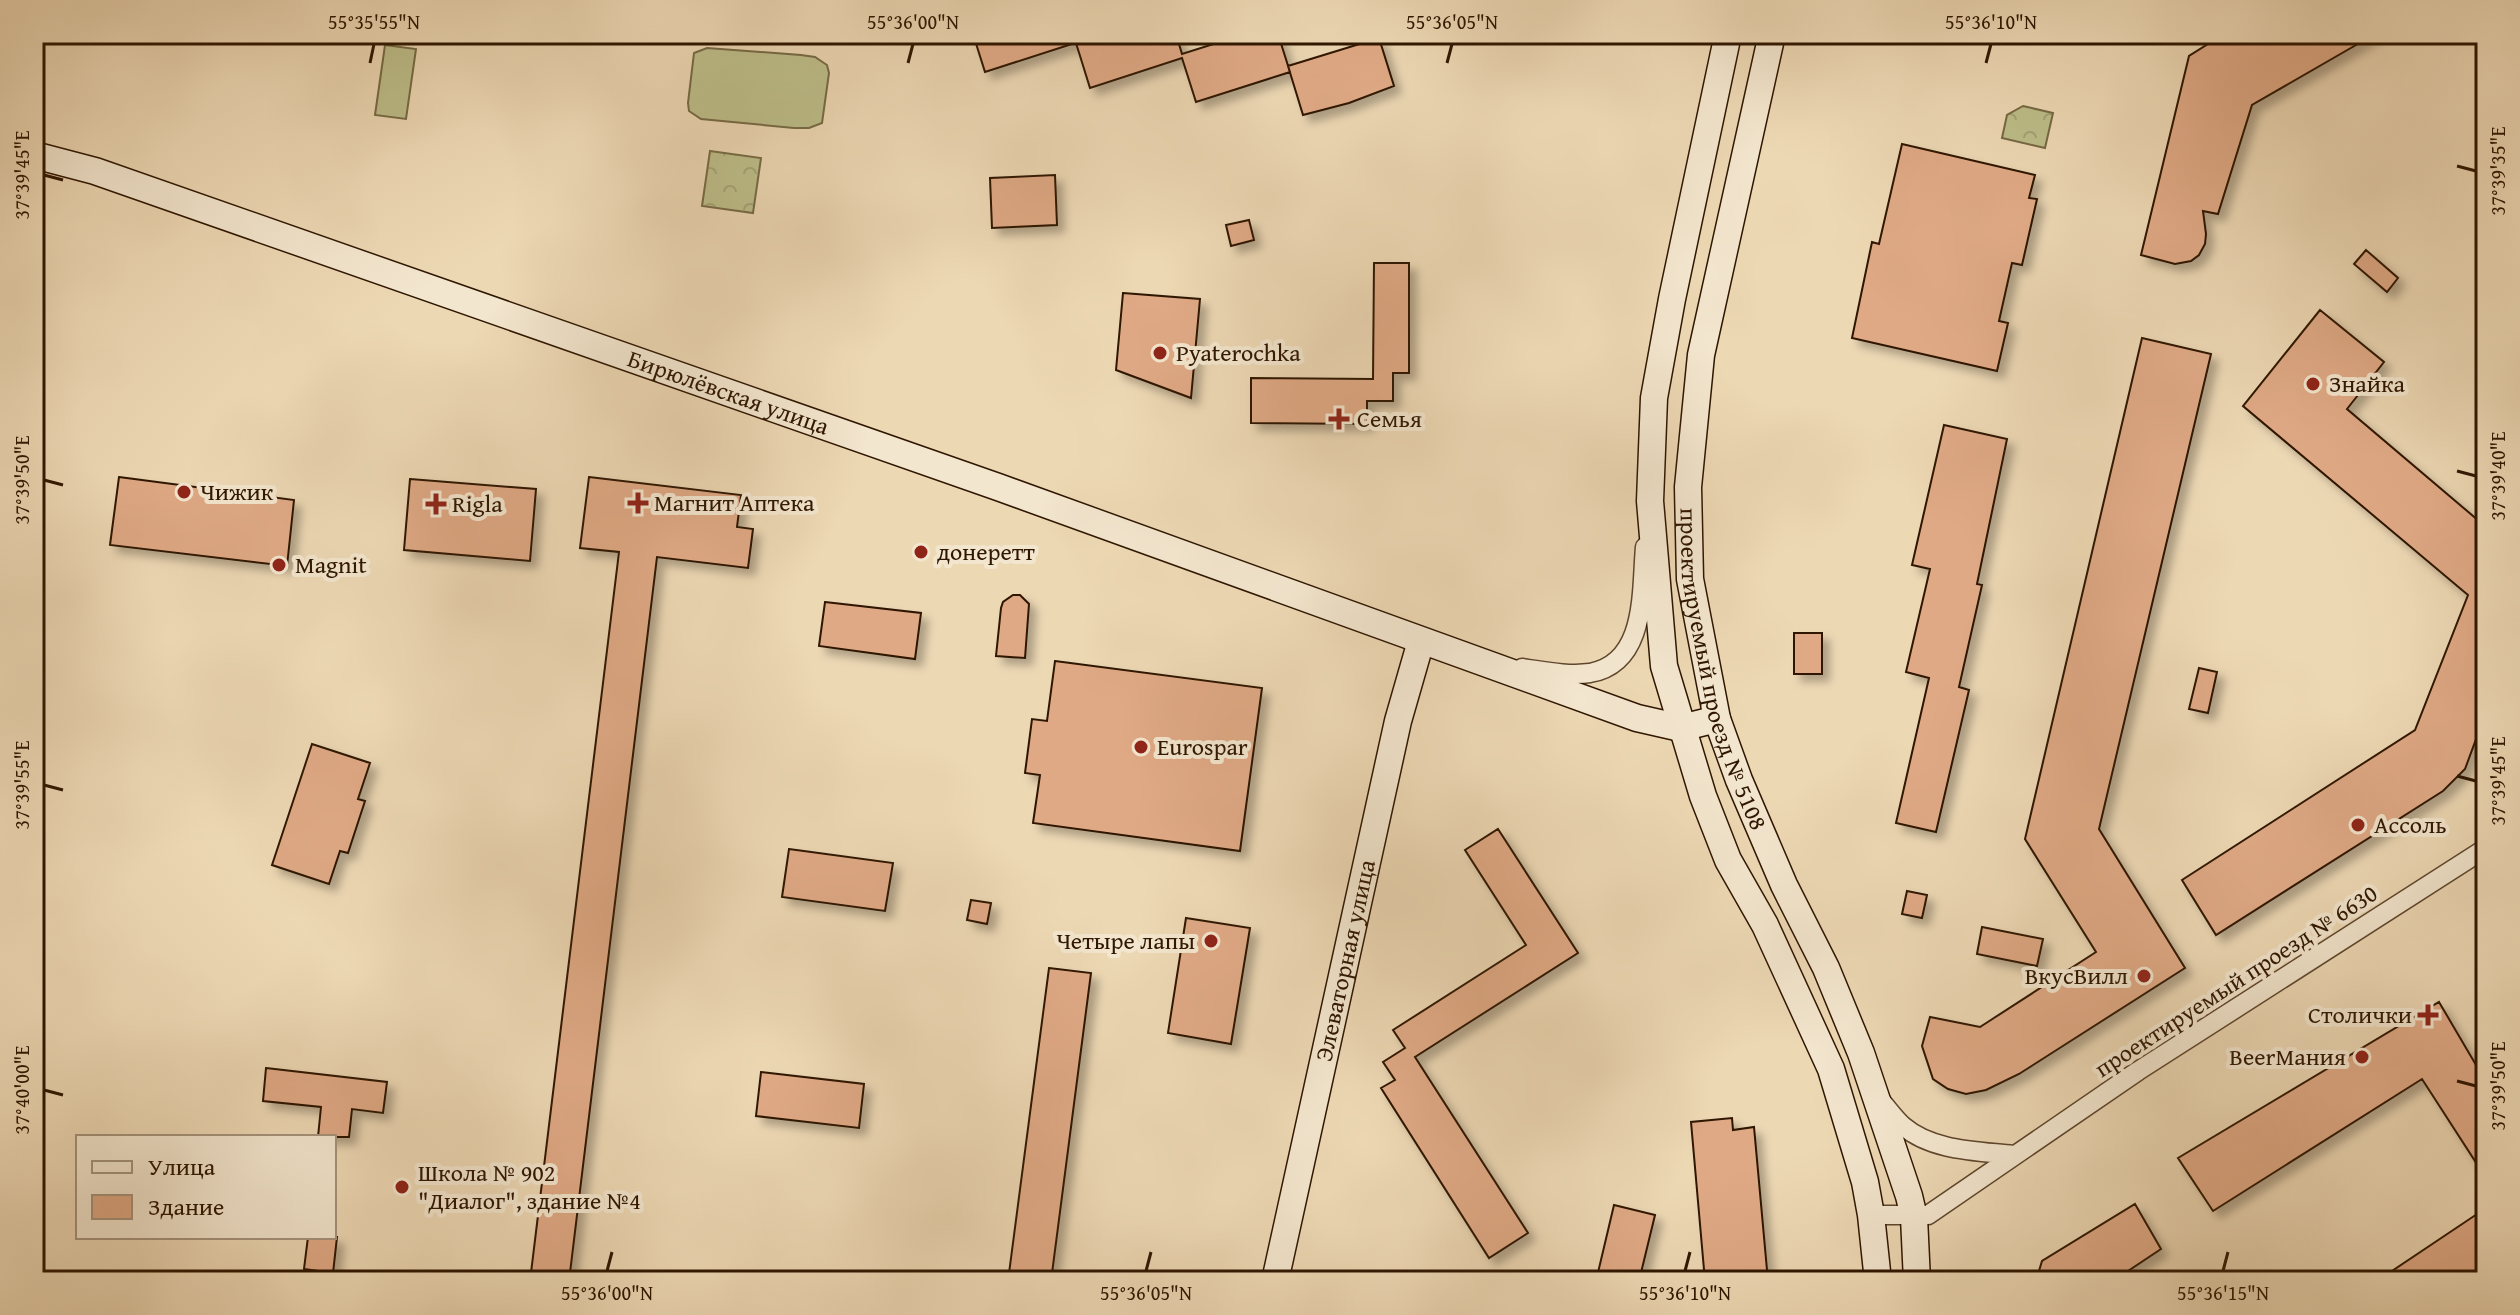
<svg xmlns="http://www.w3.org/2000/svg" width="2520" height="1315" font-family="'Gentium Book Plus',serif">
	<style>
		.grass { fill: #bdbe8a; stroke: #766a45; stroke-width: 2 }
		.park { fill: url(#park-crowns); stroke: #766a45; stroke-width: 2 }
		.building { fill: #dfa985; stroke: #2f1600; stroke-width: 2; filter: url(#shadow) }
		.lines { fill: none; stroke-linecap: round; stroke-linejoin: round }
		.street-casing { stroke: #5e462d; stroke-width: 21 }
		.secondary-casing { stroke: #2f1600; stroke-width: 29 }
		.street { stroke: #f3e6ce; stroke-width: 18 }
		.secondary { stroke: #f3e6ce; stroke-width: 26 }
		.ticks { fill: none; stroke: #2f1600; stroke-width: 3 }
		.poi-dot { fill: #8f2418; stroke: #f3e6ce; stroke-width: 3 }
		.labels { text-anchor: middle; stroke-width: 8; stroke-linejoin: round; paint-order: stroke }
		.poi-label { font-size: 24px; fill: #2f1600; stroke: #f3e6ce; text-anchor: start }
		.street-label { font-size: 24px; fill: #2f1600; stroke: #f3e6ce }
		.neatline { fill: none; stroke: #2f1600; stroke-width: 3 }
		.ticks-label { font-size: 20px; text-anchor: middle; fill: #2f1600 }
	</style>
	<defs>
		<pattern id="park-crowns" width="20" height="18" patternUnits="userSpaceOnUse" patternTransform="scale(2)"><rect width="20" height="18" fill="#bdbe8a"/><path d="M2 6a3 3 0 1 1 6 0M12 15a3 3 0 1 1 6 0" fill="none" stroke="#a3a375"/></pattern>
		<filter id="shadow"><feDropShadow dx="7" dy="7" stdDeviation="4" flood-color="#0004"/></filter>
	</defs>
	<rect width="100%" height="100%" fill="#edd8b4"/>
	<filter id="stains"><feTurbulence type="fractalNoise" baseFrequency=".0025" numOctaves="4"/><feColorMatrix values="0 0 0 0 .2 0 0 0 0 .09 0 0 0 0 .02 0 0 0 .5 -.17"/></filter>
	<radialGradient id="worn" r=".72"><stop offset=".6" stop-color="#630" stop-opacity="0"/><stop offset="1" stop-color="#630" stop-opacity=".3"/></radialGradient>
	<path class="grass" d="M385,45L416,49L406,119L375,115Z
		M707,48L801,55L815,57L827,65L829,73L822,123L809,128H794L701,119L689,111L688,103L694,53Z"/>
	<path class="park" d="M2023,106L2053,113L2045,148L2002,138L2007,115Z
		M710,151L761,158L753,213L702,206Z"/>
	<path class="building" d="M973,34H1091L1092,38L1105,34H1176L1182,54L1245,34H1278L1290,72L1196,102L1182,58L1090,88L1076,43L1078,42L985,72Z
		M2224,34H2375L2252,105L2218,214L2203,211L2206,234L2205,244L2199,255L2191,261L2175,264L2141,255L2189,56Z
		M1379,38L1394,86L1349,103L1303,115L1288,66Z
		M1902,144L2035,175L2029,198L2037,199L2022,265L2012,263L1999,321L2008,323L1997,371L1852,338L1872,242L1879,244Z
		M1055,175L1057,225L992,228L990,178Z
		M1249,220L1254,240L1231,246L1226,225Z
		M2366,250L2398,278L2387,292L2354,264Z
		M1374,263H1409V373H1393V401H1367V424L1251,423V378L1373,379Z
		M1123,293L1200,299L1191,398L1116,370Z
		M2320,310L2384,362L2347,409L2486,527V712L2465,769L2443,791L2216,935L2182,880L2415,730L2468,595L2243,406Z
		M2142,338L2211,354L2099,829L2185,968L2019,1074L1986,1090L1966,1094L1948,1089L1933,1079L1922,1046L1930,1017L1980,1027L2096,952L2025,839Z
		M1944,425L2007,439L1977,584L1982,585L1959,687L1969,690L1936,832L1896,823L1929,678L1906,672L1930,569L1912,565Z
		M119,477L294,500L287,566L110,545Z
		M589,477L741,495L737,527L753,529L748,568L657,557L569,1281H530L619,552L580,548Z
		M410,479L536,489L530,561L404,550Z
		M1013,595H1020L1029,604L1025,658L996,656L1001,608L1003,602Z
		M825,602L921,613L915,659L819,646Z
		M1794,633H1822V674H1794Z
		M1055,661L1262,688L1240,851L1033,823L1040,775L1025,773L1032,719L1047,721Z
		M2199,668L2217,672L2208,713L2189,709Z
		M312,744L370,763L358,799L365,801L348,853L340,851L329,884L272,865Z
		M1498,829L1578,953L1415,1057L1528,1233L1489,1258L1381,1088L1395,1080L1383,1062L1405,1048L1393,1030L1526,945L1465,850Z
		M789,849L893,863L885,911L782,897Z
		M1907,891L1927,895L1922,918L1902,914Z
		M971,900L991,903L987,924L967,920Z
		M1186,918L1250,928L1231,1044L1168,1033Z
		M1982,927L2043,939L2037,966L1977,954Z
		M1049,968L1091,973L1088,996L1051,1281H1008Z
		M2439,1002L2486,1082V1178L2422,1079L2213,1211L2178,1158Z
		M266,1068L387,1082L383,1113L352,1109L349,1137H318L321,1107L263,1101Z
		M761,1072L864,1084L859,1128L756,1116Z
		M1732,1118L1733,1130L1754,1127L1768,1281H1705L1691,1122Z
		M2135,1204L2161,1249L2113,1281H2036L2042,1261Z
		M1614,1205L1655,1215L1639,1281H1596Z
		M2486,1208V1272L2472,1281H2377Z
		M308,1237H337L333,1273L304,1269Z"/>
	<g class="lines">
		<defs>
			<path id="street" d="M1522,668C1544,671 1568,676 1590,673C1647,663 1641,591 1645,547
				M1881,1101C1888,1109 1895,1119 1903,1126C1932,1151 1977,1151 2013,1155
				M1871,1215H1928L2138,1071L2486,848"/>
			<g id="secondary">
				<path d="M1728,34L1672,299L1654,398L1650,501L1664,666L1703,796L1728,860L1765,925L1831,1069L1865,1182L1871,1215L1878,1281"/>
				<path id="s1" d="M1772,34L1701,355L1688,487L1690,579L1717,719L1739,780L1784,885L1826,968L1861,1053L1909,1196L1914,1217L1917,1281"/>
				<path id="s2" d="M34,155L95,171L998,487L1637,718L1681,728L1717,719"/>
				<path id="s3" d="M1275,1281L1398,721L1421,641"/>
			</g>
		</defs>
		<use href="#street" class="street-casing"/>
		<use href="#secondary" class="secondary-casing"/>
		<use href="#street" class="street"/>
		<use href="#secondary" class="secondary"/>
	</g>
	<path class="ticks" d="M370,63L374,44M908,63L913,44M1447,63L1452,44M1986,63L1991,44M2457,166L2476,171M44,175L63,180M2457,471L2476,476M44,480L63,485M2457,776L2476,781M44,785L63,790M2457,1081L2476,1086M44,1090L63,1095M607,1271L612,1252M1146,1271L1151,1252M1685,1271L1690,1252M2223,1271L2228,1252"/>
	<g class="poi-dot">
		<circle cx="1160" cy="353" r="8"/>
		<circle cx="2313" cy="384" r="8"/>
		<path d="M1335 407h8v8h8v8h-8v8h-8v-8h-8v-8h8z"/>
		<circle cx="184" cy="492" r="8"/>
		<path d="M634 491h8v8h8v8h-8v8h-8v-8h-8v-8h8z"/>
		<path d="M432 492h8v8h8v8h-8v8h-8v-8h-8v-8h8z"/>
		<circle cx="921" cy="552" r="8"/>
		<circle cx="279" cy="565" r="8"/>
		<circle cx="1141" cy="747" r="8"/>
		<circle cx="2358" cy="825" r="8"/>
		<circle cx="1211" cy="941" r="8"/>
		<circle cx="2144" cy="976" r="8"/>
		<path d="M2424 1003h8v8h8v8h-8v8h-8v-8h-8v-8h8z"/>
		<circle cx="2362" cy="1057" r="8"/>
		<circle cx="402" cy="1187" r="8"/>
	</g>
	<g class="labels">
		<g class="poi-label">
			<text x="1176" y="361">Pyaterochka</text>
			<text x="2329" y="392">Знайка</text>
			<text x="1357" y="427">Семья</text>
			<text x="200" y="500">Чижик</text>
			<text x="654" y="511">Магнит Аптека</text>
			<text x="452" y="512">Rigla</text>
			<text x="937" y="560">донеретт</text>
			<text x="295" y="573">Magnit</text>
			<text x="1157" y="755">Eurospar</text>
			<text x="2374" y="833">Ассоль</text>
			<text x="1195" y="949" text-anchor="end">Четыре лапы</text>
			<text x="2128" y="984" text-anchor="end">ВкусВилл</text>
			<text x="2412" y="1023" text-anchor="end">Столички</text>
			<text x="2346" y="1065" text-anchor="end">BeerМания</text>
			<text x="418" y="1181">Школа № 902<tspan x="418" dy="28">"Диалог", здание №4</tspan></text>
		</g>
		<g class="street-label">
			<text dy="8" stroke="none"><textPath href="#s2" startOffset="734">Бирюлёвская улица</textPath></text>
			<text dy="8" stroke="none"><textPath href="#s1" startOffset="648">проектируемый проезд № 5108</textPath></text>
			<text dy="8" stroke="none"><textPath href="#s3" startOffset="328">Элеваторная улица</textPath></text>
			<text transform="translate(2236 981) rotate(-33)" y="8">проектируемый проезд № 6630</text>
		</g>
	</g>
	<rect width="2520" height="1315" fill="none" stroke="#edd8b4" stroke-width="88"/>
	<rect x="76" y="1135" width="260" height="104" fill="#f3e6ce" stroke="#a5937c" stroke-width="2"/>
	<rect x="92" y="1161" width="40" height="12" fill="#f3e6ce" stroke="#a5937c" stroke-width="2"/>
	<text x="148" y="1175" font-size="24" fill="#2f1600">Улица</text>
	<rect x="92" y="1195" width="40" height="24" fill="#dfa985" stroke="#a5937c" stroke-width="2"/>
	<text x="148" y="1215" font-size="24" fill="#2f1600">Здание</text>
	<rect x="44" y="44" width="2432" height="1227" class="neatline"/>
	<g class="ticks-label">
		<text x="374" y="29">55°35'55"N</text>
		<text x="913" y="29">55°36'00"N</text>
		<text x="1452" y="29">55°36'05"N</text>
		<text x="1991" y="29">55°36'10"N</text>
		<text transform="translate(2498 171) rotate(-90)" y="7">37°39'35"E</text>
		<text transform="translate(22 175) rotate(-90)" y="7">37°39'45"E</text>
		<text transform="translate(2498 476) rotate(-90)" y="7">37°39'40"E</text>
		<text transform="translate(22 480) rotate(-90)" y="7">37°39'50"E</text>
		<text transform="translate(2498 781) rotate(-90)" y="7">37°39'45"E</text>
		<text transform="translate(22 785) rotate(-90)" y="7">37°39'55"E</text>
		<text transform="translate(2498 1086) rotate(-90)" y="7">37°39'50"E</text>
		<text transform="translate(22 1090) rotate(-90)" y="7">37°40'00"E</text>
		<text x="607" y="1300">55°36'00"N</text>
		<text x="1146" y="1300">55°36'05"N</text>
		<text x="1685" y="1300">55°36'10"N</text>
		<text x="2223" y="1300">55°36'15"N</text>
	</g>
	<rect width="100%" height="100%" filter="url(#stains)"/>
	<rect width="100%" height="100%" fill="url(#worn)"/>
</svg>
